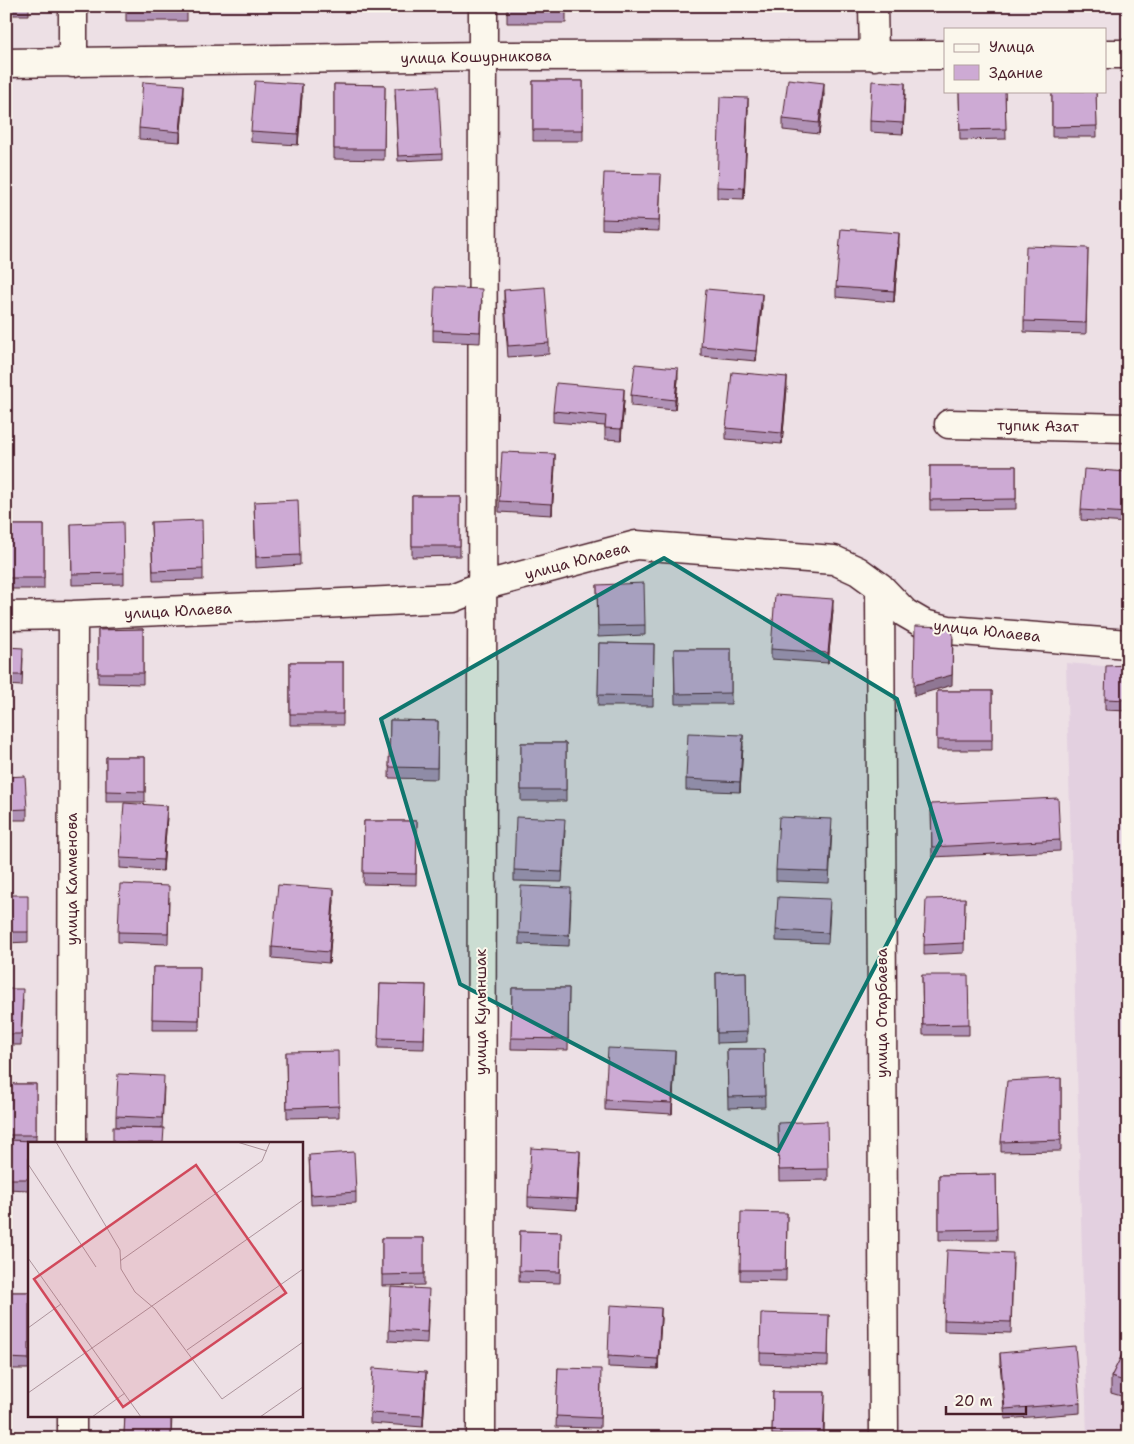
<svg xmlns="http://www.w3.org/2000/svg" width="1134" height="1444" font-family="'Shantell Sans',sans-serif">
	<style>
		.built { fill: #e3d0e0 }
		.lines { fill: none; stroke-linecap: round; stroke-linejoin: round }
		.minor-casing { stroke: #4a1f2b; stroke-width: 31 }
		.minor { stroke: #fbf7ec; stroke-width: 28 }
		.wall { fill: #b092b6; stroke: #4a1f2b }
		.shaded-wall { fill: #907794; stroke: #4a1f2b }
		.building { fill: #cdaad4; stroke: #4a1f2b }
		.marked { fill: #0f766e; fill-opacity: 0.2; stroke: #0f766e; stroke-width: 4; stroke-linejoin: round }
		.labels { text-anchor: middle; stroke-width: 4; stroke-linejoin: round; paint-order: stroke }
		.street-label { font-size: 15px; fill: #4a1f2b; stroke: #fbf7ec }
		.inset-road { fill: none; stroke: #ac939b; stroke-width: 1 }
		.view { fill: #d1495b; fill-opacity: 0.15; stroke: #d1495b; stroke-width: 2.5 }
		.inset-edge { fill: none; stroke: #4a1f2b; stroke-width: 2.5 }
	</style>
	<rect width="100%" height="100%" fill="#ede0e5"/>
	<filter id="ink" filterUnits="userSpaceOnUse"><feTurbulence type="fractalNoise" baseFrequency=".02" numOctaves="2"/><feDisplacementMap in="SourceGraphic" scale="10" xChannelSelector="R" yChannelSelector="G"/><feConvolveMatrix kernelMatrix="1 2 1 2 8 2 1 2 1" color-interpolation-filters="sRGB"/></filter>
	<g filter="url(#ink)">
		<path class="built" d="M1066,663L1128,668V1438H1087Z"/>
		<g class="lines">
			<defs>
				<path id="minor" d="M73,6V63
					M873,6L874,56
					M1105,54H1128
					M6,63L483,56L945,55
					M949,424L1128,428
					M880,587L884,1438
					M6,616L73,615L452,598L482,586L636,545L834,560L858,571L880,587L905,613L924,624L949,630L1128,644
					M72,1143L73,615
					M72,1438V1415
					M481,1438L483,6"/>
			</defs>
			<use href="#minor" class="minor-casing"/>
			<use href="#minor" class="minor"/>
		</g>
		<path class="wall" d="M6,6H29V15H6Z
			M126,6H187V21H126Z
			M507,6H566V23H507Z
			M789,6H829V9Z
			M533,81H583V141H533Z
			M334,84L385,85L384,160L334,159Z
			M959,91H1005L1006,139L960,140Z
			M1052,91H1096L1097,137H1052Z
			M905,93L903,134L870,132V121Z
			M395,94L442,154V159L398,161Z
			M824,94L819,134L783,130V119Z
			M302,95L298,145L251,142V131Z
			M184,96L180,142L139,139V128Z
			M748,109L744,199L717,198V187Z
			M661,174L659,231L602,229V219Z
			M899,244L894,302L836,297V287Z
			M1088,248L1086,334L1024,332V321Z
			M504,290L549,343V354L508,357L504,301Z
			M482,300L480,343L433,341V330Z
			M762,305L756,361L701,356V346Z
			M678,379L675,410L631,406V395Z
			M787,388L782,444L726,439V428Z
			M624,400L621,440L605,439V426L553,422V411Z
			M555,465L552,515L499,512V501Z
			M930,466H1016V509L930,510Z
			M1128,472V523L1081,520V510Z
			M412,496H460V556L412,557Z
			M254,502L300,555V565L256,568Z
			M151,522L203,569V580L153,581Z
			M71,524L124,573V584L72,585Z
			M6,525H44V589H6Z
			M597,585L645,625V635L598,637Z
			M833,610L828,663L771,659V649Z
			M143,629V684L98,683V630Z
			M599,643L654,644L653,706H598Z
			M6,647L23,658L22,686L6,685Z
			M674,649H731V704H675Z
			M290,662H343V725H290Z
			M1128,665V711L1105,710V699Z
			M937,691H992V750H937Z
			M390,720L438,721L437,779L389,778Z
			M521,743H566V801H521Z
			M743,746L740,792L686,790V779Z
			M106,757H145V802H106Z
			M6,777L27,809V820H6Z
			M931,804L1060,840V851L932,857Z
			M167,816L163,871L120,868V858Z
			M364,821H417L416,885L363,884Z
			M565,830L562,882L514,881V870Z
			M832,830L829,883L776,881V870Z
			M6,895L28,932V942L6,943Z
			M169,897L168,944L118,942V932Z
			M965,898L964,953L924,955V945Z
			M571,899L569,946L519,944V933Z
			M334,900L329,963L272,958V947Z
			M830,910L828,943L776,941V930Z
			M153,967H200L199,1030H152Z
			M746,972L747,1042L717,1043L716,973Z
			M922,975L969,1024V1035H923Z
			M380,984L426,985L424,1049L378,1048Z
			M512,988H569L568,1050L511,1049Z
			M6,989L23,1000L21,1045H6Z
			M727,1049H764L765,1107L728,1108Z
			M286,1052L339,1106V1117L287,1118Z
			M675,1062L672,1114L605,1110V1100Z
			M1061,1078V1151L1001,1152V1142Z
			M6,1084H36V1141L29,1143V1190L6,1189Z
			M164,1087L162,1128L116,1127V1116Z
			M778,1123L828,1169V1180L779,1181Z
			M309,1155L356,1192V1203L311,1205Z
			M580,1161L577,1210L528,1207V1197Z
			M996,1174L997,1240H939V1175Z
			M787,1213L786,1281L740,1280V1270Z
			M520,1231L561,1232L560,1283L519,1282Z
			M382,1238H424V1285L382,1286Z
			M1013,1263L1011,1333L944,1331V1320Z
			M6,1292H29V1369H6Z
			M429,1300L427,1343L389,1341V1330Z
			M829,1315L828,1366L760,1364V1353Z
			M661,1318L658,1369L608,1367V1356Z
			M1128,1343V1398L1111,1393V1377Z
			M1000,1353L1080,1403V1413L1005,1419L1000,1363Z
			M558,1368L601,1380L600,1428L556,1427Z
			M426,1382L423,1427L370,1423V1413Z
			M773,1392H825L824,1438H772Z
			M125,1415H172L171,1438H124Z"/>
		<path class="shaded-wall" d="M824,83V94L819,134V123Z
			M905,83V93L903,134V123Z
			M302,84V95L298,145V134Z
			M184,85V96L180,142V132Z
			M748,98V109L744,199V188Z
			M899,233V244L894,302V291Z
			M762,294V305L756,361V351Z
			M678,368V379L675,410V400Z
			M787,377V388L782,444V433Z
			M624,389V400L621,440V429Z
			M555,454V465L552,515V504Z
			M833,599V610L828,663V653Z
			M953,638L952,685L914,696V685Z
			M743,735V746L740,792V782Z
			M167,806V816L163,871V860Z
			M334,889V900L329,963V952Z
			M675,1051V1062L672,1114V1103Z
			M580,1151V1161L577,1210V1199Z
			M661,1308V1318L658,1369V1359Z
			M426,1372V1382L423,1427V1416Z"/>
		<path class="building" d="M126,6H187V10H126Z
			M507,6H566V7H507Z
			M788,79L824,83L819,123L783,119Z
			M255,81L302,84L298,134L251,131Z
			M533,81H583V130H533Z
			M872,81L905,83L903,123L870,121Z
			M143,82L184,85L180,132L139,128Z
			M334,84L385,85L384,149H334Z
			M438,86L442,154L398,156L395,88Z
			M959,91H1005L1006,129L960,130Z
			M1052,91H1096L1097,126L1052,127Z
			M720,97L748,98L744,188L717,187Z
			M604,173L661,174L659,221L602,219Z
			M841,229L899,233L894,291L836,287Z
			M1026,246L1088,248L1086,323L1024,321Z
			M435,287L482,289L480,332L433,330Z
			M545,287L549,343L508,346L504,290Z
			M706,289L762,294L756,351L701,346Z
			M635,364L678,368L675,400L631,395Z
			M732,372L787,377L782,433L726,428Z
			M556,383L624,389L621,429L605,428L606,416L553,411Z
			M502,452L555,454L552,504L499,501Z
			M930,466H1016V499L930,500Z
			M1084,469L1128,472V513L1081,510Z
			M412,496H460V546H412Z
			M298,500L300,555L256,557L254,502Z
			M202,520L203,569L153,571L151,522Z
			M123,522L124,573L72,574L71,524Z
			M6,525H44V578H6Z
			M644,583L645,625L598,626L597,585Z
			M775,595L833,599L828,653L771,649Z
			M915,626L953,627L952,675L914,685Z
			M143,629V673H98V630Z
			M599,643L654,644L653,696L598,695Z
			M6,647L23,648L22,675H6Z
			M674,649H731V693L675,694Z
			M290,662H343V714H290Z
			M1128,665V700L1105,699L1106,666Z
			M937,691H992V740H937Z
			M390,720L438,721L437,768L389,767Z
			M688,733L743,735L740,782L686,779Z
			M521,743H566V790H521Z
			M106,757H145V792L106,791Z
			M25,776L27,809L6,810V777Z
			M1058,798L1060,840L932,847L931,804Z
			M124,803L167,806L163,860L120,858Z
			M516,817L565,819L562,872L514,870Z
			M779,817L832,819L829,872L776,870Z
			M364,821H417L416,874L363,873Z
			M120,884L169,886L168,933L118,932Z
			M278,885L334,889L329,952L272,947Z
			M521,886L571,888L569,935L519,933Z
			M6,895H28V932H6Z
			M778,897L830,899L828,933L776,930Z
			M965,898L964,943L924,945L926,899Z
			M153,967H200L199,1020L152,1019Z
			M746,972L747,1032L717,1033L716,973Z
			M922,975H968L969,1024L923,1025Z
			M380,984L426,985L424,1039L378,1038Z
			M512,988H569L568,1039L511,1038Z
			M6,989H23L21,1034H6Z
			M608,1048L675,1051L672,1103L605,1100Z
			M727,1049H764L765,1096L728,1097Z
			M338,1051L339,1106L287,1108L286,1052Z
			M118,1074L164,1076L162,1118L116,1116Z
			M1061,1078V1140L1001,1142L1007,1081Z
			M6,1084H36V1135H6Z
			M827,1121L828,1169L779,1170L778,1123Z
			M113,1127L164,1128L163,1143H113Z
			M6,1140L37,1141L36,1143H29V1179H6Z
			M531,1148L580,1151L577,1199L528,1197Z
			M354,1152L356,1192L311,1195L309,1155Z
			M996,1174L997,1229L939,1230V1175Z
			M741,1212L787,1213L786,1270H740Z
			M520,1231L561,1232L560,1272L519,1271Z
			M382,1238H424V1274L382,1275Z
			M947,1250L1013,1253L1011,1322L944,1320Z
			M391,1287L429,1289L427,1332L389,1330Z
			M6,1292H29V1359L6,1358Z
			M610,1305L661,1308L658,1359L608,1356Z
			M761,1313L829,1315L828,1355L760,1353Z
			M1128,1343V1382L1111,1377Z
			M1075,1346L1080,1403L1005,1409L1000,1353Z
			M373,1368L426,1372L423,1416L370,1413Z
			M558,1368L601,1369L600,1418L556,1416Z
			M773,1392H825L823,1436L772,1434Z
			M125,1415H171V1436L124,1434Z"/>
	</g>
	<path class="marked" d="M664,558L897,699L941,841L778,1151L460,984L381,719Z"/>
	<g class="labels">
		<g class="street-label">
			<text transform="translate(476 57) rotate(-1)" y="5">улица Кошурникова</text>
			<text transform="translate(1038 426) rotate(1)" y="5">тупик Азат</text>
			<text transform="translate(577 561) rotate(-15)" y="5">улица Юлаева</text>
			<text transform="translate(178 611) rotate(-3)" y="5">улица Юлаева</text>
			<text transform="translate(987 631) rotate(6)" y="5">улица Юлаева</text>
			<text transform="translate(72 879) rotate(-90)" y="5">улица Калменова</text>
			<text transform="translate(481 1012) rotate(-90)" y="5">улица Кулыншак</text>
			<text transform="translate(882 1013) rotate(-90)" y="5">улица Отарбаева</text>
		</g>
	</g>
	<g transform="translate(28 1142)">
		<rect width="275" height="275" fill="#ede0e5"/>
		<path class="inset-road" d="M28,0L92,108L93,127L107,150L127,167L194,257L275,200M209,0L239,9M0,22L68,125M0,116L113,275M92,119L234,19L242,0M0,186L33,162M159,208L275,127M0,251L275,58M64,275L97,251M232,275L275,245"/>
		<path class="view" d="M168,23L258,151L95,265L6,137Z"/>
		<rect width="275" height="275" class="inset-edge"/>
	</g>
	<rect width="1134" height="1444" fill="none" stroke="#fbf7ec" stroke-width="25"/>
	<rect x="12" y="12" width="1109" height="1419" fill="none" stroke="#4a1f2b" stroke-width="2" filter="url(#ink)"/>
	<rect x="944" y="28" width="162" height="65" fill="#fbf7ec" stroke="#b4a19f"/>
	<rect x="954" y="44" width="25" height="8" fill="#fbf7ec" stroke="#b4a19f"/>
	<text x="989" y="52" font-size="15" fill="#4a1f2b">Улица</text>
	<rect x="954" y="65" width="25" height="15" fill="#cdaad4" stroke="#b4a19f"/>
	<text x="989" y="78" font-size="15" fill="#4a1f2b">Здание</text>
	<path d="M946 1406v8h80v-8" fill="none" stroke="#4a1f2b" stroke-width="2.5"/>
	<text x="954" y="1406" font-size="15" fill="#4a1f2b" stroke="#fbf7ec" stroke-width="4" paint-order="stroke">20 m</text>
</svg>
